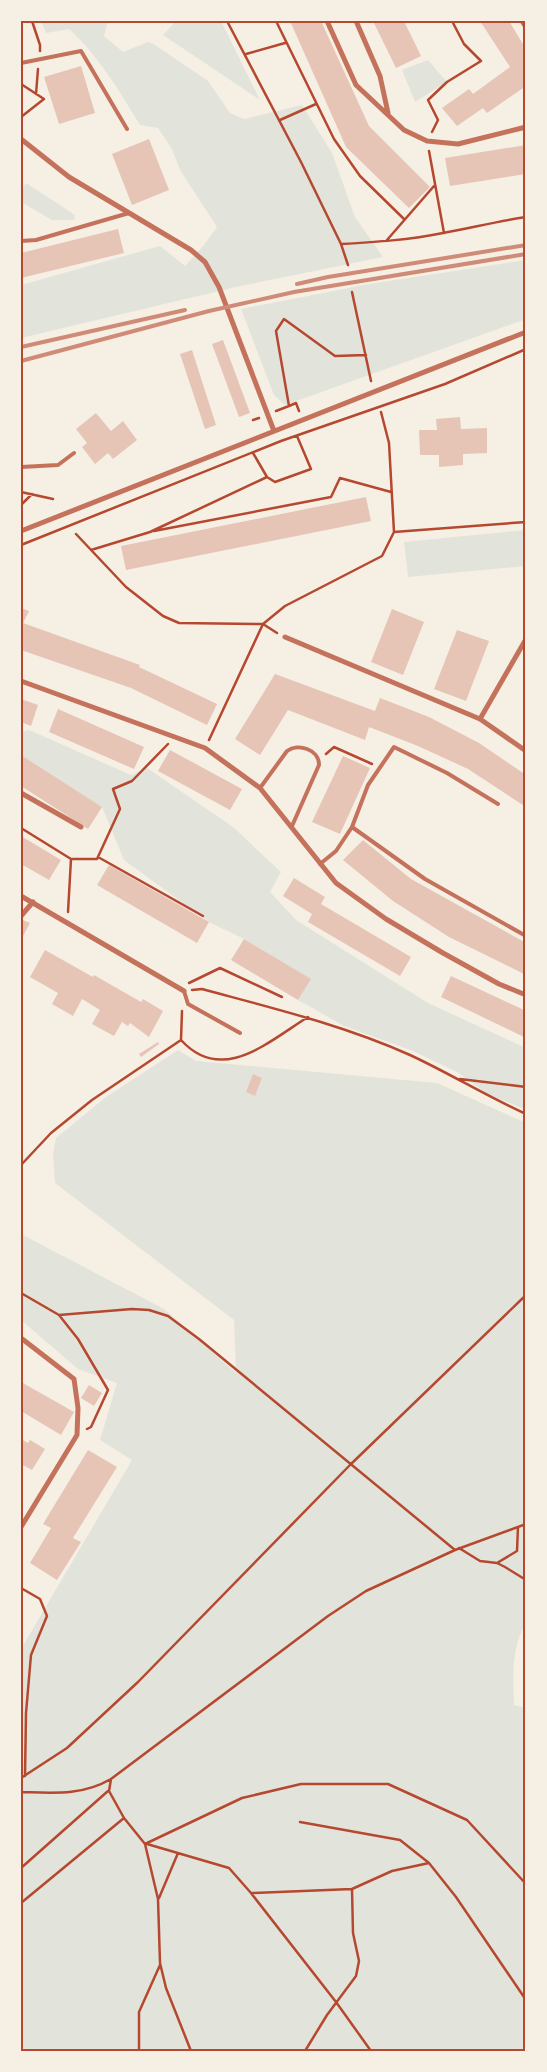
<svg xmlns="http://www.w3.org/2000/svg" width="547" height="2072" font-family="'Open Sans',sans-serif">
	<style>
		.green { fill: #e2e4dc }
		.building { fill: #e6c5b7 }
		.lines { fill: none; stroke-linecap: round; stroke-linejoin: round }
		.path { stroke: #b5482f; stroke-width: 2.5 }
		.service { stroke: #c5725c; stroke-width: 4 }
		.minor { stroke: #c5725c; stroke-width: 5 }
		.rail { stroke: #cf8b77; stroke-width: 4 }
		.neatline { fill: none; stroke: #b5482f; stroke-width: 2 }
	</style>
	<rect width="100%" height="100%" fill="#f6efe4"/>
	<path class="green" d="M41,21H108L104,36L123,52L148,42L152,43L208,81L230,113L244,119L302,105L332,153L355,217L383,257L236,287L21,338V285L160,246L185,266L204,245L217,227L180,170L172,149L158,128L140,125C119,91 99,56 69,29L46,33Z
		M176,21H221L260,100L163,35Z
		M428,60L447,82L415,102L402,70Z
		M26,183L75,215L74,220H52L21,202V191Z
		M526,260V319L285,405L274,395L241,309L369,284Z
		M526,530V566L408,577L404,542Z
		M29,730L131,775L147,768L233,827L281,872L270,892L296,920L428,1003L526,1048V1110L486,1093L457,1072L413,1051L344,1026L298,1000L310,979L244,939L209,922L124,860L102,807L21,755V732Z
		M178,1050L196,1061L437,1083L526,1123V1622C511,1649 513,1675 514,1705L526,1708V2051H21V1649L132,1460L100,1440L117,1383L78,1369L21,1320V1234L164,1309L236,1373L234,1320L55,1183L53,1154L56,1138L106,1097Z"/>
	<path class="building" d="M290,21H321L369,126L430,187L409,208L346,147Z
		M373,21H404L421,56L396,68Z
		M480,21H509L526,49V86L487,113L483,108L457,126L442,108L469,89L473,94L510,67Z
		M81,66L95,113L59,124L44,77Z
		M149,139L169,190L132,205L112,154Z
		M526,145V174L450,186L445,158Z
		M118,229L124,253L21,278V253Z
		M223,340L250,413L239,417L212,344Z
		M192,350L216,425L205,429L180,354Z
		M96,413L111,431L123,421L137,440L113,459L108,453L95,464L82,447L87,443L76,429Z
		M460,417L461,429L487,428V453L463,454V465L439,467V455H420L419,430H437L436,419Z
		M366,497L371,521L126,570L121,546Z
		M21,608L29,611L23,623L140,665L139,667L217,704L207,725L131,688L21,650Z
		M392,609L424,622L403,675L371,662Z
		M457,630L489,641L466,701L434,689Z
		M275,674L375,711L380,698L429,717L479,743L526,775V807L468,769L418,746L369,727L365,740L288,710L260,755L235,739Z
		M21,699L38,705L31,726L21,722Z
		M58,709L144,747L134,769L49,732Z
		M170,750L242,789L230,810L158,771Z
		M21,755L102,807L88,829L21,786Z
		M343,756L370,768L340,834L312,822Z
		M21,836L61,860L49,880L21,864Z
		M363,840L411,879L526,943V975L449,937L393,901L343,860Z
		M109,865L209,922L197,943L97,885Z
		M294,878L325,897L321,904L411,957L400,976L308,922L312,914L283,896Z
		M23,920L30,923L21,940V924Z
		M244,939L311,979L298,1000L231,960Z
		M45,950L93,977L94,975L141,1002L143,999L163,1011L149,1037L130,1023L128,1026L122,1022L114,1036L92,1024L100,1010L82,999L73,1016L52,1004L58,993L30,977Z
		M451,976L526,1011V1038L441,997Z
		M158,1042L159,1044L141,1057L139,1054Z
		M253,1074L262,1078L255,1096L246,1092Z
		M21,1382L74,1412L61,1435L21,1411Z
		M89,1385L102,1393L94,1406L81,1398Z
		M21,1439L28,1443L30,1440L45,1449L32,1470L21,1464Z
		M88,1450L117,1467L73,1538L81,1542L57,1580L30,1563L51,1528L43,1524Z"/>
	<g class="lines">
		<path class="path" d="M32,21L40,45V51
			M227,21L301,162L341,244L348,265
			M276,21L334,139L360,176L404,219
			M246,54L285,43
			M21,84L44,99L21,117
			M36,94L38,69
			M280,120L316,104
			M432,132L438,120L428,100L447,82L481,61L464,44L452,21
			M429,151L444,233
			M387,240L434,186
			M341,244C375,242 409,240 443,233C471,228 498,221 526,217
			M352,292L371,381
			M276,411L289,406
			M299,411L296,403L289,406L276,331L284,319L335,356L366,355
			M253,420L259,418
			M253,453L267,477
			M21,492L53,499
			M21,505L32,494
			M154,531L331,497L340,478L391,492
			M394,532L526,522
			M76,534L126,587L163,616L179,623L263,624L277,633
			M21,545L281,441L445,384L526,349
			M91,550L150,532L267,477L275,482L311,469L297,436
			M209,740L263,624L285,606L382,556L394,532L389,443L381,412
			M326,754L334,747L372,764
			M21,828L71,859
			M98,857L203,916
			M68,912L71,859H97L120,809L113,789L132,781L168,744
			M189,983L220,968L282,997
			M192,990L202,989C272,1008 343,1025 410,1055C449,1073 486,1096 526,1114
			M181,1040C222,1085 268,1042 308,1017
			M460,1079L526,1087
			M21,1165L51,1133L92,1100L181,1040L182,1011
			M21,1293L59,1315L132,1309L149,1310L168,1316L199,1339L455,1550
			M59,1315L78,1339L108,1390L91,1427L87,1429
			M459,1548L480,1561L497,1563L505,1567L526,1580
			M497,1563L517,1551L518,1527
			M21,1588L40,1599L47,1616L31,1655L26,1713L25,1776
			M21,1778L67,1748L138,1682L350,1465L526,1295
			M111,1779L109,1791L124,1818L145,1844L158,1899L160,1963L166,1988L191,2051
			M21,1792C53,1793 82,1796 111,1779L328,1616L366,1591L455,1550L526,1524
			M300,1822L400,1840L429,1863
			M145,1844L242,1798L301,1784H388L467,1820L526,1884
			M147,1844L229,1868L251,1893L352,1889
			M21,1868L108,1791
			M251,1893L336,2002L371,2051
			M159,1898L178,1853
			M21,1903L124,1818
			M139,2051V2012L160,1965
			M305,2051L327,2015L356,1976L359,1961L353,1933L352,1889L392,1871L429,1863L456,1897L526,2000"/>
		<path class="service" d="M21,63L81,51L127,129
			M21,241L36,240L129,213
			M21,467L58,465L74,453
			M260,788L287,751C298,743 319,749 319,765L292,826
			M352,827L368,785L394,747L447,773L498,804
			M320,864L336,851L352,827L425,879L526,936
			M184,991L188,1004L240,1033"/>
		<path class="minor" d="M327,21L356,85L404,130L427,141L458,144L526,127
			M356,21L380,76L388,113
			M522,21L526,27
			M21,139L69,177L191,250L205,262L219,287L274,431
			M21,531L526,332
			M285,637L480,719
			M526,639L480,719L526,751
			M21,681L205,748L260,788L336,883L386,919L443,953L499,984L526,995
			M21,793L81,827
			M21,896L184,991
			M21,916L33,902
			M21,1338L74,1379L78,1408L77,1435L21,1527"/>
		<path class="rail" d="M297,284L328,277L526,245
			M21,347L185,310
			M21,361L209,311L294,292L526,254"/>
	</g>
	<rect width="547" height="2072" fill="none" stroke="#f6efe4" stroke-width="45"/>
	<rect x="22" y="22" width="502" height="2028" class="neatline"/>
</svg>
